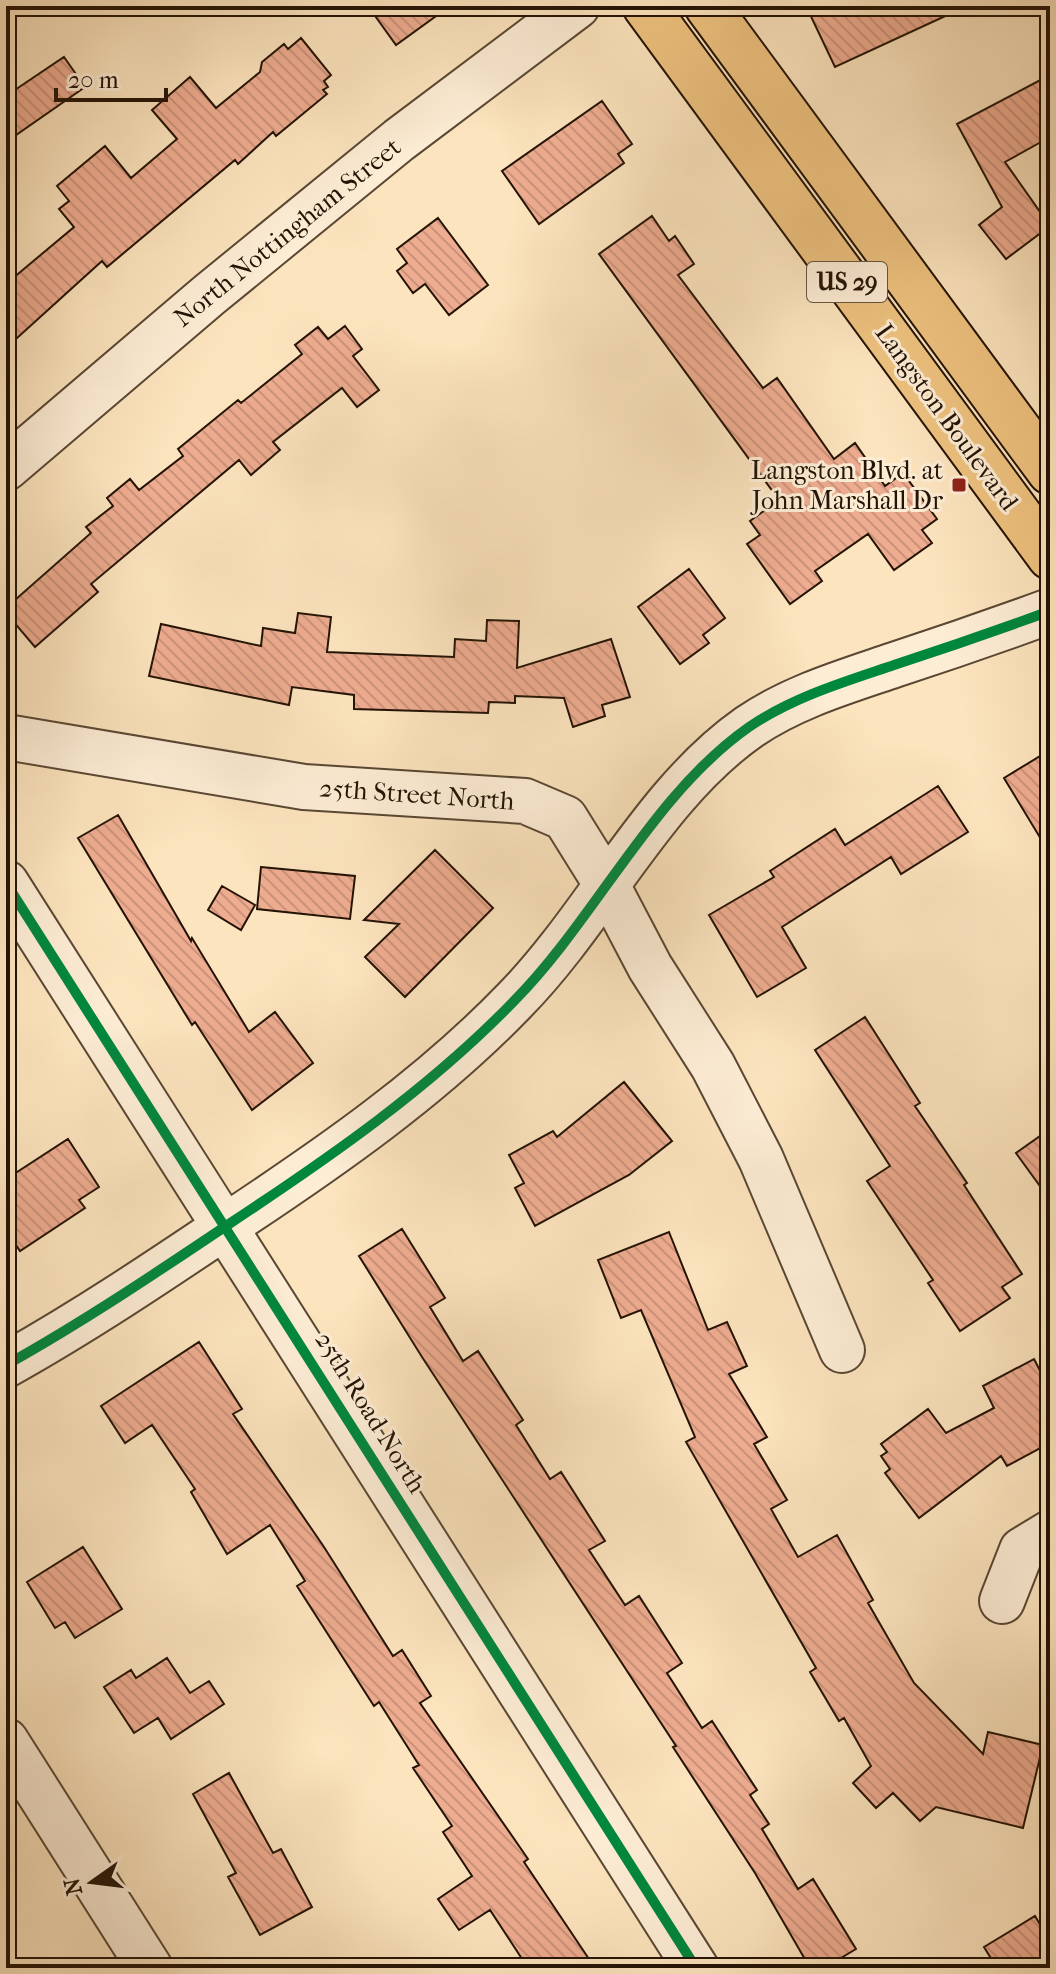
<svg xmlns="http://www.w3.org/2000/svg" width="1056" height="1974" font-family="'IM FELL French Canon',serif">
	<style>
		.building { fill: url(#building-back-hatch); stroke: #231305; stroke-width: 2 }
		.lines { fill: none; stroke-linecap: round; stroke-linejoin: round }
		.minor-casing { stroke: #594733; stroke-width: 48 }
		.major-casing { stroke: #231305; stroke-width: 48 }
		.minor { stroke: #fdedd5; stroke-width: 44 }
		.major { stroke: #eec27f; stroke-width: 44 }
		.cycleway-casing { stroke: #fdedd5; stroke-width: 15 }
		.cycleway { stroke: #00873e; stroke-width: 10 }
		.poi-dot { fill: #8f2418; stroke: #fdedd5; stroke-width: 3 }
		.labels { text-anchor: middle; stroke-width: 6; stroke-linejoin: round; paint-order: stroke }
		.shield { fill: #fdedd5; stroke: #645443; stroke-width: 2 }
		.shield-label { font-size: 24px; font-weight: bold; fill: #231305 }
		.street-label { font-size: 26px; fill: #231305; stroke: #fdedd5 }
		.poi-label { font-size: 26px; fill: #231305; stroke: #fdedd5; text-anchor: end }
	</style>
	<defs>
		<pattern id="building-back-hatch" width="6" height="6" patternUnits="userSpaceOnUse" patternTransform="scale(2)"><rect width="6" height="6" fill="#eeac90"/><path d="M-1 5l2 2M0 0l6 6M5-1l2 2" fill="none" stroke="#cc937b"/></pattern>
	</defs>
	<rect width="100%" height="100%" fill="#fce4be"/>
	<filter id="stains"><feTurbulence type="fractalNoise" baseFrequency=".0025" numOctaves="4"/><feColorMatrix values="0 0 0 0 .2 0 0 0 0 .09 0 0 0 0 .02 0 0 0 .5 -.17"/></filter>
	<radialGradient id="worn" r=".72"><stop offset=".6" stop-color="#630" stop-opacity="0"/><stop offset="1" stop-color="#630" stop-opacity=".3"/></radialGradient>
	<path class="building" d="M368,6H450L396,45Z
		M806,6H967L835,67Z
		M301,38L331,75L324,81L328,87L323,90L327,94L276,136L273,132L238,164L235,160L107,267L102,261L6,348V284L74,227L59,209L69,201L57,186L105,146L131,178L177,139L152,110L190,77L216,108L260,72L262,62L284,44L288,49Z
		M64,57L85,87L6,142V96Z
		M1050,75V137L1005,162L1050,226L1006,259L979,225L1002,207L957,124Z
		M602,101L632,144L618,154L624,163L539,224L502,171Z
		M652,216L669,241L675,236L694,264L678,275L763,388L777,378L834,459L855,443L885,486L903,473L937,519L922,530L932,543L894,570L868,534L815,571L822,581L790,604L747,544L760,535L750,521L779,500L599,254Z
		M438,218L488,285L449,315L425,284L413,293L397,271L407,263L397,249Z
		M345,326L362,349L353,356L379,390L357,407L342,388L273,442L280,450L251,475L239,460L91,584L98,592L35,647L6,613V608L91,533L86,527L113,506L107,498L130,479L139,490L183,456L178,449L238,400L241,403L302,354L295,345L318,327L328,339Z
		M689,569L725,618L703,635L709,643L680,664L638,607Z
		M298,613L331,617L327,652L454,657L455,639L486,641L487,620L519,621L517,668L611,639L630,697L602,705L605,716L573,727L564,698L515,696V703L489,702L488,713L354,709V695L292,687L289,705L149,676L161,624L261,646L263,628L295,633Z
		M1050,750V854L1004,778Z
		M938,786L968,832L901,874L891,857L782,927L806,968L757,997L709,915L774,877L770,871L835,829L845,845Z
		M118,815L191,941L192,938L249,1032L275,1012L313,1063L252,1110L195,1022L192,1025L78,838Z
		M435,850L493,908L405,997L365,957L399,924L364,920Z
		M261,867L355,876L350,919L257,909Z
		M222,886L255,905L241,930L208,910Z
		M865,1017L920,1103L915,1106L967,1183L964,1185L1022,1274L1002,1287L1010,1298L960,1331L928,1283L933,1280L867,1181L890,1166L815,1050Z
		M624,1082L672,1141L629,1175L535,1226L515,1188L524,1183L509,1155L553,1131L557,1137Z
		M1050,1129V1200L1016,1153Z
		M68,1139L99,1187L79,1200L85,1208L20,1251L6,1230V1191L16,1184L11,1176Z
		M402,1229L445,1298L430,1307L463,1361L478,1351L523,1420L516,1425L550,1479L561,1472L605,1541L589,1550L625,1605L639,1596L682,1663L667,1673L702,1728L712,1721L757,1790L750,1795L769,1824L762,1829L798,1889L813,1879L856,1949L824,1968H810L755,1873L673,1747L676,1746L422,1357L359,1256Z
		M669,1232L708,1330L727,1322L747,1366L729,1374L767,1437L754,1444L787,1500L771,1509L798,1557L837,1535L873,1600L868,1603L914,1683L983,1754L988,1732L1043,1745L1023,1828L936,1807L920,1821L893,1793L876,1808L853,1783L871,1766L844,1718L839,1721L810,1672L816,1668L686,1442L695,1437L641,1310L621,1318L598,1260Z
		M199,1342L242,1409L233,1414L324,1547L393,1656L402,1650L431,1696L420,1703L528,1859L524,1862L595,1968H528L490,1910L459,1930L438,1899L472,1876L443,1832L452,1826L413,1768L419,1765L379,1702L374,1706L297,1586L305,1581L270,1525L227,1554L191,1492L195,1489L152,1425L125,1443L101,1406Z
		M1034,1359L1050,1390V1443L1007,1466L1001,1456L919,1518L885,1473L890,1469L881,1456L887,1452L881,1444L928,1409L946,1433L994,1408L983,1386Z
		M83,1547L122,1609L75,1638L65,1622L55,1628L27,1582Z
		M167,1658L190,1693L209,1681L224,1704L171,1739L158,1718L134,1733L104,1687L131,1670L136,1678Z
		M229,1773L273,1853L281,1849L312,1907L260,1935L228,1877L236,1873L193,1794Z
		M1035,1916L1050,1941V1968H997L984,1947Z"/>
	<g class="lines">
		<defs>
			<path id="minor" d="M6,468L209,295L399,140L577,6
				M6,737L304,787L525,801L565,818L608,887L650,967L713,1066L761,1159L842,1350
				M6,883L696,1968
				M6,1365C83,1322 156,1273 229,1224C329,1158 430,1088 514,1001C597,917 652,795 749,727C793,697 844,682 894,665C946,648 998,630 1050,611
				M1002,1601L1022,1550L1050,1533
				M6,1741L150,1968"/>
			<path id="major" d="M645,6L1050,557
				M707,6L1050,472"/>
		</defs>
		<use href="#minor" class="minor-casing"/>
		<use href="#major" class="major-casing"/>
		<use href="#minor" class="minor"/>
		<use href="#major" class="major"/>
		<defs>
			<path id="cycleway" d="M6,883L696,1968
				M6,1365C83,1322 156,1273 229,1224C329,1158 430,1088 514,1001C597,917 652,795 749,727C793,697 844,682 894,665C946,648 998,630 1050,611"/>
		</defs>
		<use href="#cycleway" class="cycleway-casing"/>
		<use href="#cycleway" class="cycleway"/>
	</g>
	<rect class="poi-dot" x="951" y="477" width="16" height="16" rx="4"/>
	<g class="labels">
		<rect class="shield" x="807" y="262" width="80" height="40" rx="6"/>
		<g class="shield-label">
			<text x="847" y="290">US 29</text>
		</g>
		<g class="street-label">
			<text transform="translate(287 232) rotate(-39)" y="9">North Nottingham Street</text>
			<text transform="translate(947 417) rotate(54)" y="9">Langston Boulevard</text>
			<text transform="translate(417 794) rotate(4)" y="9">25th Street North</text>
			<text transform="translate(371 1412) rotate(58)" y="9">25th Road North</text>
		</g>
		<g class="poi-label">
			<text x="943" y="479">Langston Blvd. at<tspan x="943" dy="30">John Marshall Dr</tspan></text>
		</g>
	</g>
	<rect width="1056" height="1974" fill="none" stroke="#fce4be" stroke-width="32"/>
	<rect x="8" y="8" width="1040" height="1958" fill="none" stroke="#231305" stroke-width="4"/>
	<rect x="16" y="16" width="1024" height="1942" fill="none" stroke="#231305" stroke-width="2"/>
	<g transform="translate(92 1882) rotate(256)" stroke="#fdedd5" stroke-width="6" paint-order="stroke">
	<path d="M0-6L14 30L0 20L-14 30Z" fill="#231305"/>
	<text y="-12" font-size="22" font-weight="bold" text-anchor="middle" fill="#231305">N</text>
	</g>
	<path d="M56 88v12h110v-12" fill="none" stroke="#231305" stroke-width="4"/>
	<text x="68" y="88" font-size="24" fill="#231305" stroke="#fdedd5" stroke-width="6" paint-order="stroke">20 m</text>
	<rect width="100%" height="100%" filter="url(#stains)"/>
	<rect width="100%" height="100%" fill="url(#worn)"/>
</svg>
